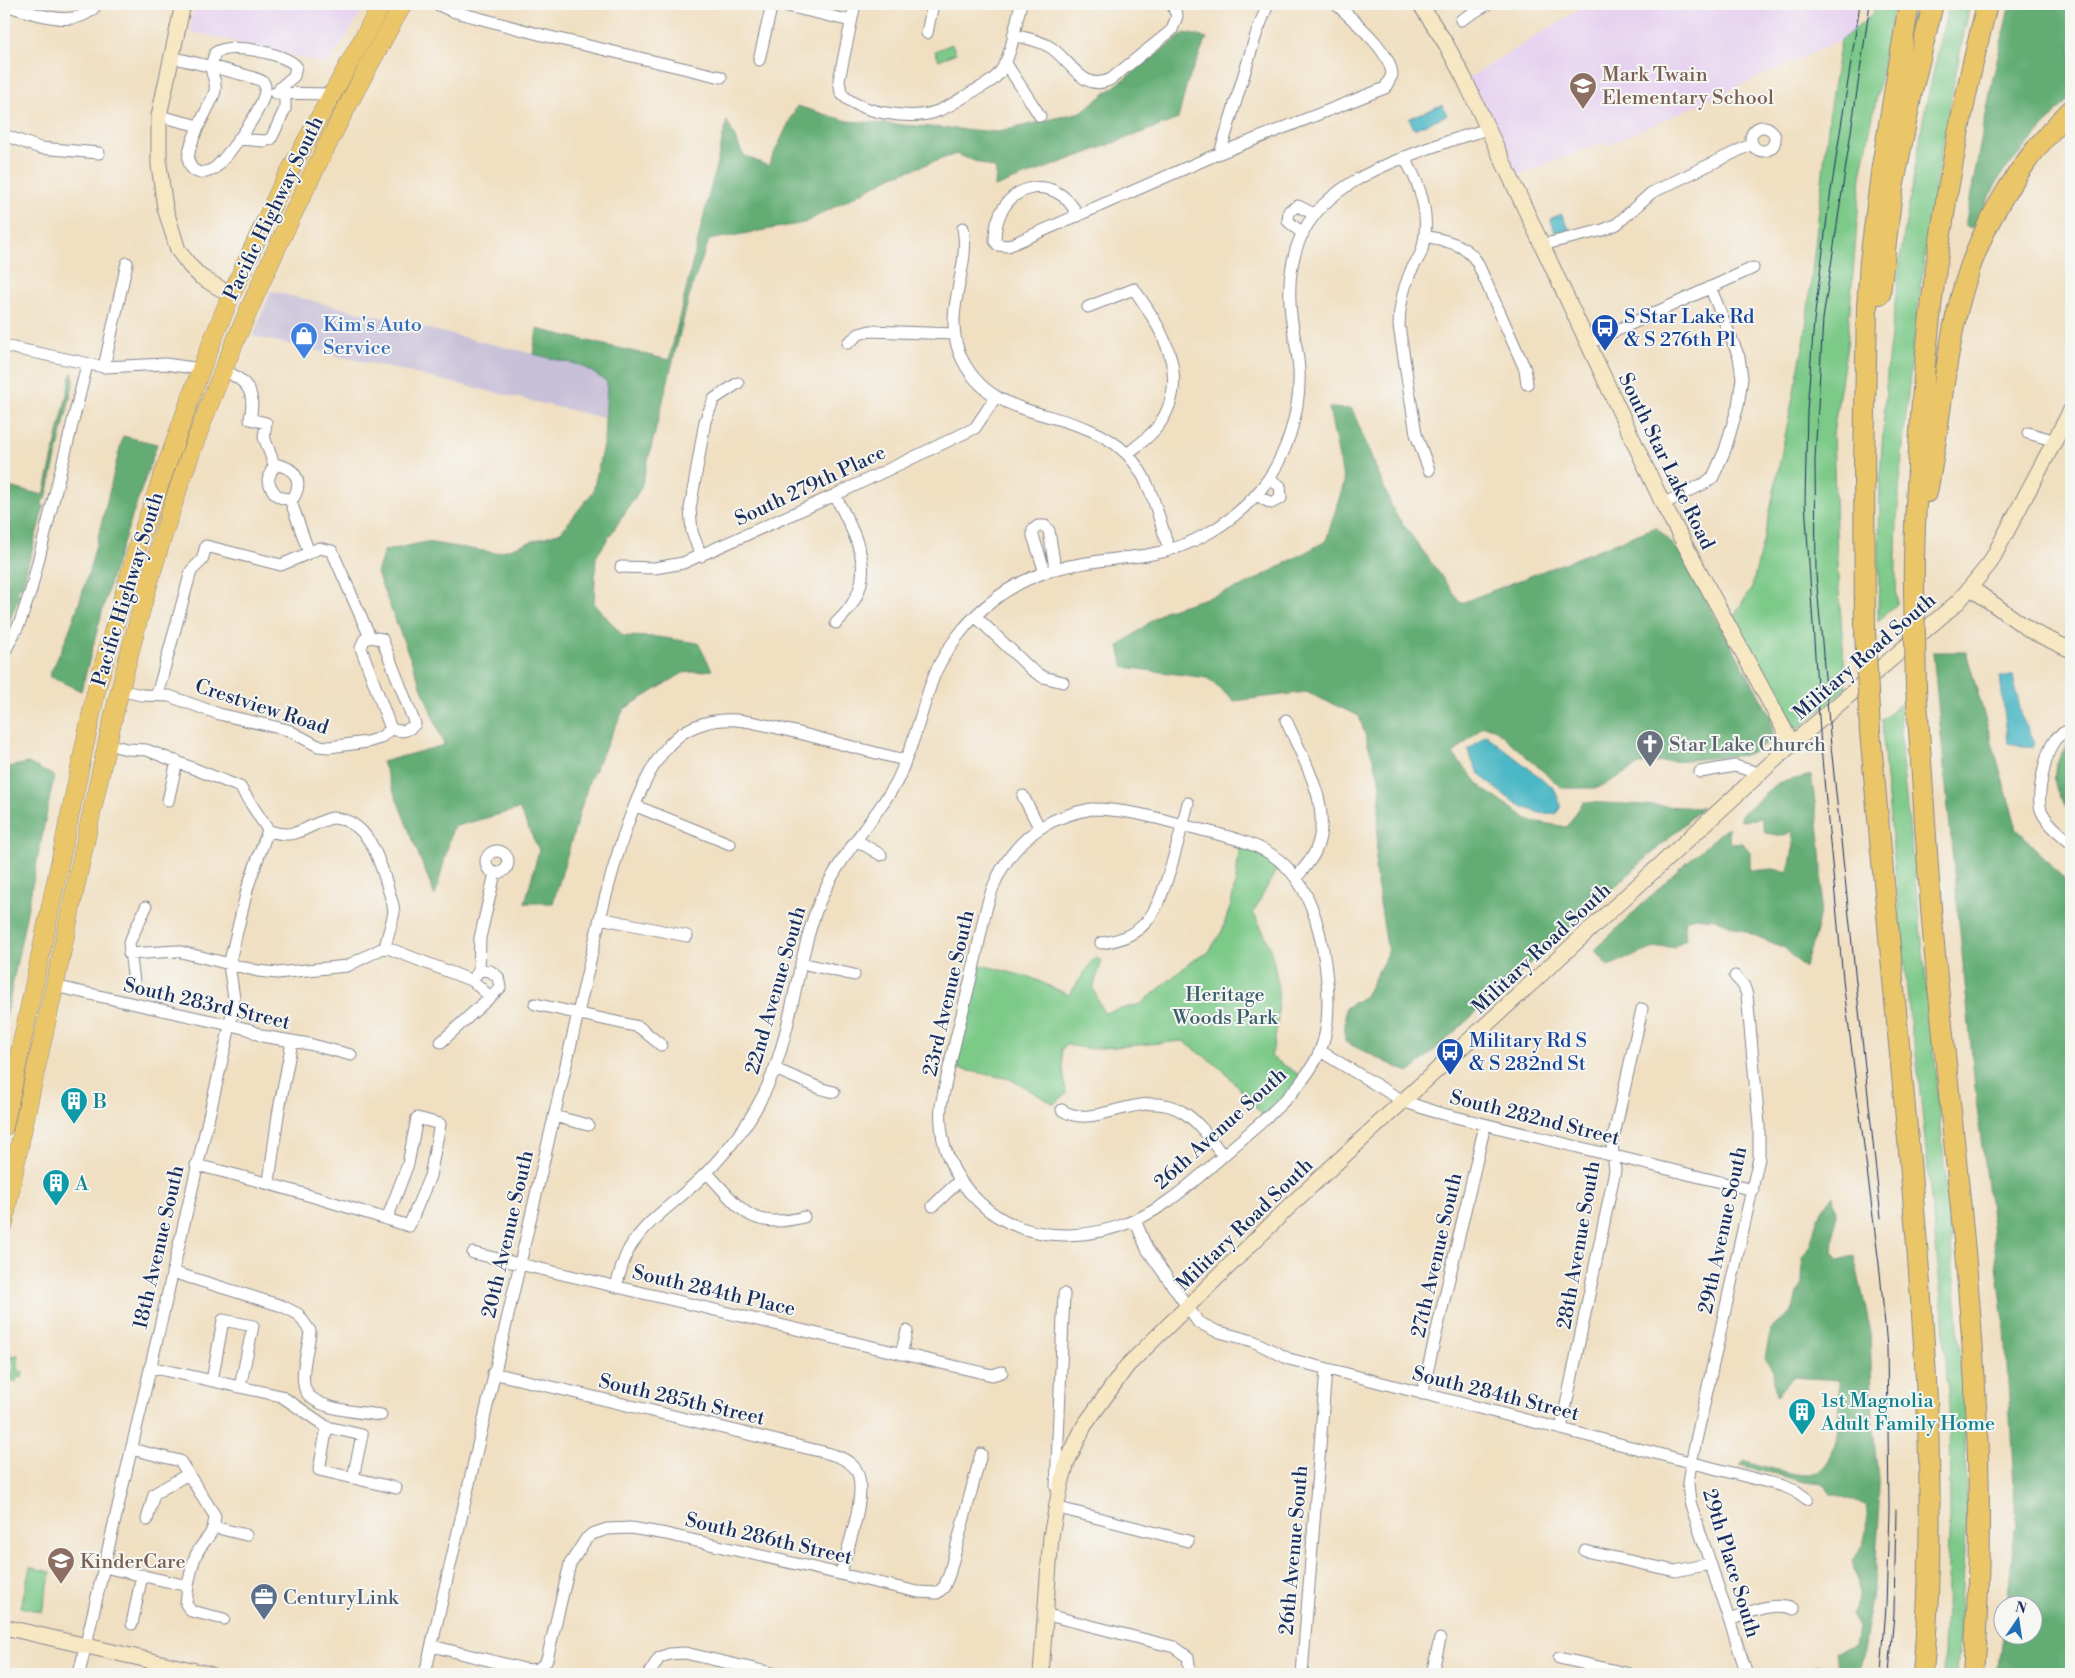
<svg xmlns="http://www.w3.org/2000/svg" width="2075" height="1678" font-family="'Libre Bodoni',serif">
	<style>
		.built { fill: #e6d2f0 }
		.industrial { fill: #c8bfd8 }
		.green { fill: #7bc988; stroke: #4b7c73 }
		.forest { fill: #64ad74; stroke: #406e69 }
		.water { fill: #4ab7c5; stroke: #327392 }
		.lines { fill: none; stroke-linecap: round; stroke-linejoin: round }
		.street-casing { stroke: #868790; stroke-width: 13 }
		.secondary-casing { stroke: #868790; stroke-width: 17 }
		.primary-casing { stroke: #868790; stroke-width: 19 }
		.highway-casing { stroke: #868790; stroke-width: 22 }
		.street { stroke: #fff; stroke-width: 11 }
		.secondary { stroke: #f7e8c3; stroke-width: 15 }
		.primary { stroke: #ebc669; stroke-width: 18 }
		.highway { stroke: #ebc669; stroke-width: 20 }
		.tram { stroke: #1b2f5e; stroke-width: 1 }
		.highway-bridge-casing { stroke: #868790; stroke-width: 22; stroke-linecap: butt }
		.highway-bridge { stroke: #ebc669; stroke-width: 20 }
		.labels { text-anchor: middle; stroke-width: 4; stroke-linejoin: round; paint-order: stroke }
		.education-label { font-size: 20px; fill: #785e54; stroke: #f6f6f2; text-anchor: start }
		.street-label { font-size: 20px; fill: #1b2f5e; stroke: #f6f6f2 }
		.transit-label { font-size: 20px; fill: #164399; stroke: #f6f6f2; text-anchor: start }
		.shop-label { font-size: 20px; fill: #366cbe; stroke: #f6f6f2; text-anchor: start }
		.worship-label { font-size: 20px; fill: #5b616d; stroke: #f6f6f2; text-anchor: start }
		.park-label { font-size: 20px; fill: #385d6b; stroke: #f6f6f2 }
		.culture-label { font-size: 20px; fill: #0d838f; stroke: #f6f6f2; text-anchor: start }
		.service-label { font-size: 20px; fill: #4e5e75; stroke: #f6f6f2; text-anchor: start }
	</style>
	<rect width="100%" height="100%" fill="#f6f6f2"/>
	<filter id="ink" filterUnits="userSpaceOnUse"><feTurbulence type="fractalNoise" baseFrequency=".02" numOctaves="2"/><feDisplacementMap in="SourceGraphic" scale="10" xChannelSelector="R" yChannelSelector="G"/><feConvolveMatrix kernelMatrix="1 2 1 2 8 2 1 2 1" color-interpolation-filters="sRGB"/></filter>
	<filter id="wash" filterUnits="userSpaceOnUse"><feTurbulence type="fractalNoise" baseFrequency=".0096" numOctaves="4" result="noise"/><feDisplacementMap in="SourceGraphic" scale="20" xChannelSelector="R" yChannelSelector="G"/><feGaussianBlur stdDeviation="1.12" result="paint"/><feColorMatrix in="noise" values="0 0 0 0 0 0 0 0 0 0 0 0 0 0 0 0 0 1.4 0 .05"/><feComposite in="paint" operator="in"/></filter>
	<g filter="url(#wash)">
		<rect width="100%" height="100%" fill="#f0dfc1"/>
		<path class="built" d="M195,4H367L328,64L189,31Z
			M1588,4H1856L1855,30L1841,40L1606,146L1603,142L1511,178L1465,80Z"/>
		<path class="industrial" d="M271,291L583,366L607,381L604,418L253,336Z"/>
		<path class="green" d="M1877,4H1895L1861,176L1847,345L1833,434L1837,563L1846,688L1797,730L1733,617L1752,587L1768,521L1805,337L1831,100L1841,40L1871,16Z
			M1949,4H1970C1941,140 1919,276 1906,415C1900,477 1893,542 1897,604L1878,621L1880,475L1888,359L1902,246L1925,109Z
			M952,44L956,53L939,60L935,51Z
			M1900,704L1902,761L1935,1059L1965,1404L1966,1516L1957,1674H1943L1950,1516L1949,1406L1942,1306L1916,1053L1911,1031L1885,768L1882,720Z
			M1240,839L1281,861L1253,913C1281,957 1284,1008 1271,1057L1303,1077L1265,1118L1222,1069L1183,1041L1091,1049L1066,1045L1061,1049L1066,1094L1054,1104L1010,1079L950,1067L974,963L1032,978L1069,995L1095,957L1102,961L1093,988L1104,1013L1141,1004L1192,961L1208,953L1222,931L1231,904L1236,880Z
			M18,1355L19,1371L23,1372L22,1378L17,1377L16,1382H9L13,1368L11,1356Z
			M30,1567L51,1572L42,1612L21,1607Z"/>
		<path class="forest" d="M2010,4H2071V96L2001,175L1973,228L1965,226L1992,82Z
			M1185,33L1207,38L1187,83L1178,119L995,187L996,169L956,154L893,176L804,223L709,240L691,289L641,488L596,557L594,603L623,636L658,637L698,643L712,670L683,673L624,709L589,781L553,903H525L539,850L519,809L453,827L435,896L382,762L444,745L377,573L384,551L426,542L496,553L561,532L593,492L604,440L607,382L583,366L533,354L537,329L669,360L727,121L743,155L768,166L797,106L848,121L998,132L1081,112Z
			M72,372L74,381L46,499H43L42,504L44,506L22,587H19L18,592L20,594L4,634V486L44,495Z
			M1329,408L1352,409L1394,512L1461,603L1656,527L1680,552L1771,717L1773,741L1745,755L1641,764L1598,788H1562L1494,728L1483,726L1453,754L1484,790L1531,821L1567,827L1583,802L1702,808L1409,1073L1345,1042V1008L1365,996L1388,953L1375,871L1381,784L1359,716L1306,692L1234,701L1207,678L1124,667L1119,646L1164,611L1242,587L1326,541L1344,483Z
			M123,436L157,444L112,575L81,691L49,676C87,602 102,517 123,436Z
			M1933,652H1966L2017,829L2064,879L2071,909V1674H1998L2003,1636H2032V1606L2007,1605L2016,1522L2005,1329L1977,1108Z
			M2071,741V812C2049,789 2049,765 2071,741Z
			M28,763L54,776L4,1027V768Z
			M1811,775C1818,824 1829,882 1816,931C1813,943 1808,955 1804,968L1785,948L1715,919L1694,917L1684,921L1686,939L1673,947H1657L1608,966L1595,950L1680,868L1728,827L1730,844L1743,843L1750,853V871L1774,869L1788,873L1794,845L1792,830L1785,836L1765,833L1761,818L1741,821L1740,816L1778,783Z
			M1833,1195L1836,1213L1833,1251L1839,1260L1854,1256L1870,1328L1873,1427L1880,1503L1874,1585L1859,1674H1809L1815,1666H1838L1836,1651L1854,1646L1857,1629L1852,1615L1858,1598V1581L1852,1560C1867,1546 1868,1526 1865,1505L1830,1494L1824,1484L1805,1482L1740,1465L1745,1461C1760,1465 1794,1476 1809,1475C1843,1472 1839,1404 1839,1380L1792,1377L1776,1396L1773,1371L1765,1358L1771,1329L1792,1311L1802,1283L1803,1257L1810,1245L1818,1217Z"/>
		<path class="water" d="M1442,105L1447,115L1414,129L1409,118Z
			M1561,214L1570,230L1555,232L1550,219Z
			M2000,676H2013L2022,718L2035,742L2033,748L2008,743Z
			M1486,735L1554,788L1561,806L1556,814C1531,818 1496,791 1480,774C1474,767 1471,758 1468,750Z"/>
	</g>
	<g filter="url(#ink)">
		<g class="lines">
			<defs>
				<path id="street" d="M437,4L452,11L542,35L721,77
					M779,4L851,21
					M855,4L839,80L841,93C858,113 911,120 935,112C948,108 960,99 972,92C983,86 995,81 1002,69C1013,51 1015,24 1021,4
					M4,5C32,12 77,32 97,4
					M1461,20L1488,4
					M927,33L933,4
					M1013,35C1026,38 1039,40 1050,47C1070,59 1083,94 1111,79L1172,30L1177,16L1172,4
					M171,57C185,61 257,76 263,82C276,95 227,157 215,168C211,171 206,172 201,173C168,166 211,109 215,91C217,81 212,77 211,68C211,64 214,57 215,53C230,42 284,53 296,66L294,76L280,88L285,100V109L271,139L264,141L238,139
					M759,60L772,4
					M1005,62L1040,116
					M275,93L330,94
					M159,116L199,126
					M1751 139a12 12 0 1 1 24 0a12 12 0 1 1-24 0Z
					M4,135L40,148L99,153
					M1220,153L1256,35L1268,4
					M1404,157C1422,187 1432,219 1421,253C1418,260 1413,266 1410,273C1403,290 1399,308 1399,326L1416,434L1429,470
					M1078,216C1055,167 994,185 995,241L998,245L1008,246L1220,153L1385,88L1392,75C1391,51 1353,20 1336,4
					M963,228C971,269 943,309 959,352C989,428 1074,403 1126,453C1151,477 1158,517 1169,549
					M1303,234L1288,221L1289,211L1298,206L1314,214
					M1425,236C1447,241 1464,243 1477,262L1525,369L1527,384
					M1541,245L1603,230L1617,224L1651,193L1752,144
					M1088,307L1134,289C1162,329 1193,378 1158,426C1150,437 1138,445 1127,454
					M848,343L859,334L870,331L955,334
					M1587,344L1753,268
					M4,346L104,367L165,364L201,369
					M104,367L127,263
					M223,370C248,381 256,392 250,419L266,423L264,437L275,467
					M2028,433L2056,441
					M278,465C295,468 303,481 294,497L290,499C277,499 272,492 268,480L272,469Z
					M835,495C859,543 882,580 836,623
					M1256,495L1271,503L1281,498L1280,486L1269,479
					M290,499L309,553L319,548L332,551L370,637
					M1663,504L1705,483L1713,477L1725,450L1738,406L1742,378L1739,357L1710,287
					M701,556L692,532L690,509L705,421L714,399L738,383
					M621,567L655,568L683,563L835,495L975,428L995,398
					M1045,572L1033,536V530L1038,526H1045L1049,531L1055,568
					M975,616L1032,670L1043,677L1063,682
					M370,637L382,639L415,724C407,732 401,732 391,729L361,648L364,640Z
					M4,653L20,622L31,590L87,365
					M118,690L142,695L169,696L219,714L288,730L318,746L329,747L367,742L380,738L391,729
					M157,695L191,571L202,560L206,546L281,565L309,553
					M1286,720C1303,760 1335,808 1315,852C1311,861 1303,869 1297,877
					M2071,730C2065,732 2059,734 2055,740C2046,751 2035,799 2042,812C2047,824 2061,834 2071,843
					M106,744L127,749L147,750L240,787L268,830C297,842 307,824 332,818C374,819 383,874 393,905L394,913L385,947
					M1700,772L1735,766L1762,774
					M1023,796L1039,827
					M168,801L177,761
					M636,806L730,844
					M1091,809C1123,809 1151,816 1182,825C1247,842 1292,845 1315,917C1326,953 1335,1015 1320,1051C1305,1087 1268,1116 1240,1141C1215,1162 1191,1186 1164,1204C1110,1241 1029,1250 979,1202C952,1177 938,1143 941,1106C950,1058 963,1012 974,965C982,931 986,890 1007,861C1028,830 1055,816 1091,809Z
					M856,840L881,855
					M486 862a11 11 0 1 1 22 0a11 11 0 1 1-22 0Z
					M600,918L687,936
					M1101,943C1151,937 1159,905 1172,863C1178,843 1183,823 1188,803
					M129,954L177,951L258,971L277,973L347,966L385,947L473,981L489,996
					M801,963L854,975
					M476,975L479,970L480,938L495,873
					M1735,976L1744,986L1747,995L1759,1124V1158L1691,1463L1688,1483L1690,1502L1747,1674
					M134,982L129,943L146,907
					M54,986L248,1029L262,1036L309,1044L351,1055
					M535,1004L639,1027L661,1045
					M441,1042L500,988L498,977L490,971L479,970
					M1320,1051L1403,1101L1435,1112L1753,1190
					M775,1069L822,1089L834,1092
					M1062,1110C1094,1132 1140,1087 1181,1111C1199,1121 1211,1140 1223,1156
					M554,1116L588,1125
					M196,1165C268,1182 338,1204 409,1226L430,1176L440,1124L417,1118L408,1164L387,1219
					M707,1173C741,1208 749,1231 804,1217
					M269,1182L278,1115L292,1042
					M933,1206L959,1181
					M1135,1220L1147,1249L1198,1322L1216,1331L1253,1341L1289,1359L1783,1486L1796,1491L1807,1499
					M473,1253L992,1375L1002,1372
					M172,1272L282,1306L298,1314L310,1331C309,1348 301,1367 304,1385C307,1410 360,1412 381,1415
					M616,1286C620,1273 623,1260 629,1249C648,1217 683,1198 708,1171C728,1150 747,1126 760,1101C791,1046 794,971 816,911C833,863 870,826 896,783C901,774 904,763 908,754C919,727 925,697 936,671C948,646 968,620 990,603C1038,563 1088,563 1147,555C1191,548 1233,523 1261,489C1287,457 1301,410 1299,370C1298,351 1293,333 1291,315C1281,224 1329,187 1405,157C1433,146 1460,137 1488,129
					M901,1354L907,1331
					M150,1367L281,1396L327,1427L319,1470L396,1488
					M493,1373L819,1451C831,1454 845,1457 854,1467C871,1486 847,1549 841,1573
					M212,1381L223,1320L253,1326L240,1387
					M1422,1394L1485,1125
					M327,1427L362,1435L353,1478
					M1561,1429L1615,1170L1612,1144L1642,1009
					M1056,1487L1064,1294
					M1055,1503V1507L1188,1541
					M147,1520L154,1494L188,1474
					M214,1527L246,1535
					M1585,1551L1675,1571L1710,1564
					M104,1567L188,1586C190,1576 192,1564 196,1555C204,1537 213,1540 215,1516L180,1461L131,1449
					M188,1586L186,1604L191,1611L224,1619
					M1044,1614L1174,1647L1188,1657L1190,1674
					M1730,1620C1751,1612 1771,1601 1794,1609
					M132,1624L142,1575
					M432,1646L524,1669C535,1671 542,1669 547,1659L570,1564L586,1539L592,1534L607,1529L631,1528L666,1534L918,1592L937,1593L944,1587L949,1575L981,1454
					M1559,1658L1630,1674
					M79,1674L230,1026L234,998L229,965L248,886L268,830
					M425,1674L600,918C613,868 637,772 676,738C692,724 715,719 736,720C758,722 781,729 803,734C837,743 871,752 905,760
					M649,1674L659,1658L669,1654L685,1653L776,1674
					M1302,1674L1326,1370
					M1432,1674L1440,1639"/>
				<path id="secondary" d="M183,4L159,116V165L165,208L178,250L190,266L201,277L231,295
					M1420,4L1446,44L1465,80L1663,504L1792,744
					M1971,588L2031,631L2071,650
					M4,1627L209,1674
					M1041,1674L1051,1536L1061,1484L1067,1462L1084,1426L1127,1366L1295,1201L1403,1101L1792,744L1959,601L1990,563L2071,410"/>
				<path id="primary" d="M4,1127L97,687L139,542L201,369L231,295L282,185L382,4
					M4,1224C20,1133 43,1042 62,951C97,784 132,616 190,455C248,298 321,149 403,4"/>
				<path id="highway" d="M1880,294L1891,199L1913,87L1933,4
					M1927,492C1941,423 1944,351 1965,283C1984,219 2023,157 2071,110
					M1914,588C1913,547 1916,507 1918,467C1925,311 1949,155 1987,4
					M1865,632L1864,463L1867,308L1870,261L1882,166L1909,4
					M1916,688C1923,780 1927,874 1936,966C1959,1202 1993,1437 1973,1674
					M1870,732C1883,875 1897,1019 1910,1162C1925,1333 1938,1503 1923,1674"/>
			</defs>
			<use href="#street" class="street-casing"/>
			<use href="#secondary" class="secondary-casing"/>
			<use href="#primary" class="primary-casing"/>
			<use href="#highway" class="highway-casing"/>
			<use href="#street" class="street"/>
			<use href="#secondary" class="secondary"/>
			<use href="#primary" class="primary"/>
			<use href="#highway" class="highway"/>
			<path class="tram" d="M1860,4L1828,210L1814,321L1807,411L1805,502L1821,748L1844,989L1880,1272L1887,1347L1889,1510L1886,1606L1881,1674
				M1870,4L1823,319L1815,459L1816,574L1831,746L1881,1218
				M1889,1674L1894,1613L1896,1510"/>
			<defs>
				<path id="highway-bridge" d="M1914,588L1916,688
					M1865,632L1870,732"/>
			</defs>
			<use href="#highway-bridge" class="highway-bridge-casing"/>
			<use href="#highway-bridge" class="highway-bridge"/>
		</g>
	</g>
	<defs>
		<symbol id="school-pin" viewBox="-11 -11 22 30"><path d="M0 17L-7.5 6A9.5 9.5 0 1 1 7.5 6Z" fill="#8d6e63" stroke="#f6f6f2"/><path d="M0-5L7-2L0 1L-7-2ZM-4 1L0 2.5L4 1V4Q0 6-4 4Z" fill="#fff"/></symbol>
		<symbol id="bus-pin" viewBox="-11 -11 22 30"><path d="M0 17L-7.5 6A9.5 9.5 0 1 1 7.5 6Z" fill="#1a4fb4" stroke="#f6f6f2"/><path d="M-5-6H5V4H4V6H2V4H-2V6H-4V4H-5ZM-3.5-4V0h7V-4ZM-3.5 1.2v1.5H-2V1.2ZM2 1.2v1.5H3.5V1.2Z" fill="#fff"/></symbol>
		<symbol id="shop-pin" viewBox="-11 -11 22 30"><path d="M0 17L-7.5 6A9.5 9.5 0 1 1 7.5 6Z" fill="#3f7fe0" stroke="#f6f6f2"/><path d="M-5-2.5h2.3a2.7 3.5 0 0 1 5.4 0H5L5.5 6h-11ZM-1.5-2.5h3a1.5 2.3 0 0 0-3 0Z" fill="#fff"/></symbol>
		<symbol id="church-pin" viewBox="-11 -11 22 30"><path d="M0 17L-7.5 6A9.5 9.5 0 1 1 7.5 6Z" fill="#6b7280" stroke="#f6f6f2"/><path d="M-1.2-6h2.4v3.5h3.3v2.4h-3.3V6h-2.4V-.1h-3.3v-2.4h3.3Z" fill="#fff"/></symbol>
		<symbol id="building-pin" viewBox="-11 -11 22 30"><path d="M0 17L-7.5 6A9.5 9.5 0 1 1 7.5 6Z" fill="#0f9aa8" stroke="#f6f6f2"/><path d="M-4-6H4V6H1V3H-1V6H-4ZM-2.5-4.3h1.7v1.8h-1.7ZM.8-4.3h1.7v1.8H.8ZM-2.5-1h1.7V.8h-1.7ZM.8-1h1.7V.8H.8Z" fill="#fff"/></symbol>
		<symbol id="office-pin" viewBox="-11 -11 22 30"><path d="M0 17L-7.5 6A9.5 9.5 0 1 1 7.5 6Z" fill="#5c6f8a" stroke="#f6f6f2"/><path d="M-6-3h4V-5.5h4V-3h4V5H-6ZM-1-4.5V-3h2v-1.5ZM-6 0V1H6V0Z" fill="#fff"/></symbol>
	</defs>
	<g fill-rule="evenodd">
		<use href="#school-pin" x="1567" y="70" width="32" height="43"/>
		<use href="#bus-pin" x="1589" y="312" width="32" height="43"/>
		<use href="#shop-pin" x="288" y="320" width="32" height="43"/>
		<use href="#church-pin" x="1634" y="728" width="32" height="43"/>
		<use href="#bus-pin" x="1434" y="1036" width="32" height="43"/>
		<use href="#building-pin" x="58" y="1085" width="32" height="43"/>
		<use href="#building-pin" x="40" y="1167" width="32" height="43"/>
		<use href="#building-pin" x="1786" y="1396" width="32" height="43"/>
		<use href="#school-pin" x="45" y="1545" width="32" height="43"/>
		<use href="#office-pin" x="248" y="1581" width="32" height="43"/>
	</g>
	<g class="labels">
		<g class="education-label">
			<text x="1602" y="81">Mark Twain<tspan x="1602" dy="23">Elementary School</tspan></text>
			<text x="80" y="1568">KinderCare</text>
		</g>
		<g class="street-label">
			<text transform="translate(273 208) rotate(-64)" y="7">Pacific Highway South</text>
			<text transform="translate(1667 461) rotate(64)" y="7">South Star Lake Road</text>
			<text transform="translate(810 485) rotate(-25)" y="7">South 279th Place</text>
			<text transform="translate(127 589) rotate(-73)" y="7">Pacific Highway South</text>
			<text transform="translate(1864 656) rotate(-41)" y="7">Military Road South</text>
			<text transform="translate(262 706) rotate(18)" y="7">Crestview Road</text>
			<text transform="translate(1541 948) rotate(-43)" y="7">Military Road South</text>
			<text transform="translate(775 990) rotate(-74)" y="7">22nd Avenue South</text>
			<text transform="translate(948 993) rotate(-77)" y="7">23rd Avenue South</text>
			<text transform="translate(207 1003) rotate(13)" y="7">South 283rd Street</text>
			<text transform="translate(1535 1117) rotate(14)" y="7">South 282nd Street</text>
			<text transform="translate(1220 1128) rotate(-42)" y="7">26th Avenue South</text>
			<text transform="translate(1244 1224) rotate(-44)" y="7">Military Road South</text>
			<text transform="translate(1722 1230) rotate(-78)" y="7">29th Avenue South</text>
			<text transform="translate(507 1234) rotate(-77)" y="7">20th Avenue South</text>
			<text transform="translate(1578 1245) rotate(-80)" y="7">28th Avenue South</text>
			<text transform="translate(158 1247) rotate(-77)" y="7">18th Avenue South</text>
			<text transform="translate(1436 1255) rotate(-77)" y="7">27th Avenue South</text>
			<text transform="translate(714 1290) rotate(13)" y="7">South 284th Place</text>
			<text transform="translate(1496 1393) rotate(14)" y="7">South 284th Street</text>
			<text transform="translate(682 1399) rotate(13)" y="7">South 285th Street</text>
			<text transform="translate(769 1538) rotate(13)" y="7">South 286th Street</text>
			<text transform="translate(1293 1550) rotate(-85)" y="7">26th Avenue South</text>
			<text transform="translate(1732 1563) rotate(73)" y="7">29th Place South</text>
		</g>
		<g class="transit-label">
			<text x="1624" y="323">S Star Lake Rd<tspan x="1624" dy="23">&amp; S 276th Pl</tspan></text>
			<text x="1469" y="1047">Military Rd S<tspan x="1469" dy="23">&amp; S 282nd St</tspan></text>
		</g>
		<g class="shop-label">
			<text x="323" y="331">Kim's Auto<tspan x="323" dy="23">Service</tspan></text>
		</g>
		<g class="worship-label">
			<text x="1669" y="751">Star Lake Church</text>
		</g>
		<g class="park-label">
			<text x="1225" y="1001">Heritage<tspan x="1225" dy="23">Woods Park</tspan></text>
		</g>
		<g class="culture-label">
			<text x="93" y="1108">B</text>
			<text x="75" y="1190">A</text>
			<text x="1821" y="1407">1st Magnolia<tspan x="1821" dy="23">Adult Family Home</tspan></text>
		</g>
		<g class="service-label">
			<text x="283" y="1604">CenturyLink</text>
		</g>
	</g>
	<rect width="2075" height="1678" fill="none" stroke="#f6f6f2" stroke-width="20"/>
	<g transform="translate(2018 1620) rotate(13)"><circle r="24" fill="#f6f6f2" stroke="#9ea6b7"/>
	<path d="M0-4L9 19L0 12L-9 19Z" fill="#1f6fb2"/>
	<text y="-8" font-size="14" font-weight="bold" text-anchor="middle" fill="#1b2f5e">N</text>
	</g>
</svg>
